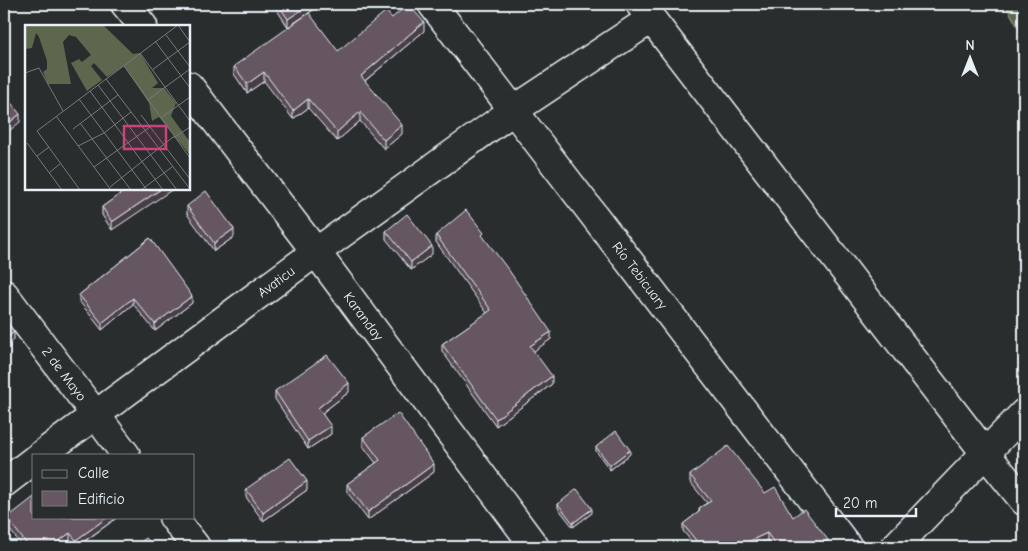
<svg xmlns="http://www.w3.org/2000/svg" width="1028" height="551" font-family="'Comic Neue',sans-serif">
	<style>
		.forest { fill: url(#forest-firs); stroke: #a2aca3 }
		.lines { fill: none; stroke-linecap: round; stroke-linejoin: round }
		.street-casing { stroke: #e8f1f8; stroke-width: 31 }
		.street { stroke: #2a2d2e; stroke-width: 28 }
		.wall { fill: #584b54; stroke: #e8f1f8 }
		.shaded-wall { fill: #473d45; stroke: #e8f1f8 }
		.building { fill: #665762; stroke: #e8f1f8 }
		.labels { text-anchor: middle; stroke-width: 4.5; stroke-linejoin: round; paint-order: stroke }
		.street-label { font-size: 14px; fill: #e8f1f8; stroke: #2a2d2e }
		.inset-road { fill: none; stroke: #767b7f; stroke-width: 1 }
		.view { fill: #ca437a; fill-opacity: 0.15; stroke: #ca437a; stroke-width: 2.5 }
		.inset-edge { fill: none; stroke: #e8f1f8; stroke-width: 2.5 }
	</style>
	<defs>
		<pattern id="forest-firs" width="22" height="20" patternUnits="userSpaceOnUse" patternTransform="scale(1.25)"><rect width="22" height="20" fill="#5d674e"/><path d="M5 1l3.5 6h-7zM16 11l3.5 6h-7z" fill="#747d68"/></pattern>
	</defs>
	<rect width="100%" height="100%" fill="#2a2d2e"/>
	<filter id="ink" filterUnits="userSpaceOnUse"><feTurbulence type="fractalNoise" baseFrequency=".02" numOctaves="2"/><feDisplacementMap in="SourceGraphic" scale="10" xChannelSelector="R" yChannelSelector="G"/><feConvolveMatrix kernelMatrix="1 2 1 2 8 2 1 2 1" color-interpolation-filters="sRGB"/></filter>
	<g filter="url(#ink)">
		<path class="forest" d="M1005,4H1024V38Z"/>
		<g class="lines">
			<defs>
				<g id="street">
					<path d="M125,4L143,26"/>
					<path id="s1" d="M432,4L848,547"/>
					<path d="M640,4L985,453L1024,501"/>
					<path id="s2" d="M189,86L316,252L535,547"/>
					<path id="s3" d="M4,294L126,455"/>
					<path id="s4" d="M41,455L316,252L514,110L651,19"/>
					<path d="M4,483L34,460"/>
					<path d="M173,517L196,547"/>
					<path d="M895,547L1024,413"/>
				</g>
			</defs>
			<use href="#street" class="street-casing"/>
			<use href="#street" class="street"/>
		</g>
		<path class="wall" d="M273,4H322L288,27Z
			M392,18L424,31L365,81L402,134L384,149L360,121L337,141L308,108L293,119L264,81L247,93L234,74V66L338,51Z
			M127,189L112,230L102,215V207Z
			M187,206L234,237L214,251L187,214Z
			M386,231L432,254L411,270L386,239Z
			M436,235L484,238L551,339L533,351L552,384L496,426L442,351V344L487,313L436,242Z
			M150,238L192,303L155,331L133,304L102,330L79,301V295Z
			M275,391L349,392L322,413L331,434L308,449L275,399Z
			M363,437L434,472L368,520L347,492V484L376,463L363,446Z
			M596,447L630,454L610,470L596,451Z
			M690,475L765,493L828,547H772L767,540L751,547H696L683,531V524L699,512V508L707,503L690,482Z
			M246,489L307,490L263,521L246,497Z
			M558,504L592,513L573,527L558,508Z
			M34,517H118L77,547H75L70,540L61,547H23L7,526V518Z"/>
		<path class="shaded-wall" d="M311,4H322L288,27V19Z
			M424,22V31L361,84V76Z
			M264,72V81L247,93V84Z
			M308,99V108L293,119V111Z
			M360,112V121L337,141V132Z
			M20,114V122L4,135V127Z
			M402,125V134L384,149V140Z
			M161,189H173L112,230V222Z
			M234,229V237L214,251V243Z
			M432,246V254L411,270V262Z
			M192,296V303L155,331V324Z
			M133,298V304L102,330V323Z
			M14,332V340L4,348V340Z
			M551,332V339L530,354V346Z
			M552,376V384L496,426V419Z
			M349,383V392L318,416V408Z
			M331,426V434L308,449V441Z
			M630,450V454L610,470V465Z
			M434,464V472L368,520V512Z
			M307,481V490L263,521V513Z
			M592,509V513L573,527V523Z
			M108,517H118L76,547V540Z
			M70,533V540L61,547H51Z
			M767,533V540L751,547H737Z
			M828,540V547H817Z"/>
		<path class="building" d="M278,4H311L288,19Z
			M408,4L424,22L361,76L402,125L384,140L360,112L337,132L308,99L293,111L264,72L247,84L234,66L309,13L338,51L386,11L392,18Z
			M4,94L20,114L4,127Z
			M127,189H161L112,222L102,207Z
			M206,191L234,229L214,243L187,206Z
			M466,210L484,233L482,235L510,272L551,332L530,346L552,376L496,419L442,344L491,310L436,235Z
			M407,214L432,246L411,262L386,231Z
			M150,238L192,296L155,324L133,298L102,323L79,295Z
			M4,319L14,332L4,340Z
			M327,355L349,383L318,408L331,426L308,441L275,391Z
			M398,413L434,464L368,512L347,484L380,460L363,437Z
			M616,431L630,450L610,465L596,447Z
			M728,446L765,493L775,487L793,517L804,509L828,540L817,547H777L767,533L737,547H701L683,524L700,511L699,508L711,501L690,475Z
			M290,458L307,481L263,513L246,489Z
			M577,489L592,509L573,523L558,504Z
			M34,497V517H108L76,540L70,533L51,547H29L7,518Z
			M146,538L154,547H134Z"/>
	</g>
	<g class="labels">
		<g class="street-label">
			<text dy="5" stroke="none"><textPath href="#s1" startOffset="342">Río Tebicuary</textPath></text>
			<text dy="5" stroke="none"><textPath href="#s4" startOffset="292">Avaticu</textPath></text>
			<text dy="5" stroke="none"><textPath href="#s2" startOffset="289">Karanday</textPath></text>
			<text dy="5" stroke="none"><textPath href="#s3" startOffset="100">2 de Mayo</textPath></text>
		</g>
	</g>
	<g transform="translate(25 25)">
		<rect width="165" height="165" fill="#2a2d2e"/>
		<path d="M0,0H78L108,29L115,28L133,58L127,63H139L151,78L146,91L165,117V130L134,92L127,96L124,78L99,41L82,52L69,38L66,41L77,55L62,66L46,38L54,34L57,37L66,30L51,12L44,10L38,17L46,59H23L18,47L22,44V36L14,12L11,8L7,23L0,24Z" fill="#5d674e"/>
		<path class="inset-road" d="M153,0L165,17M141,10L165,42M130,16L165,63M115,28L165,96M99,41L150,112L165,102M127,45L165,17M0,48L14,43L38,86M81,54L165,164M73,60L152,165M65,66L138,165M54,74L122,165M124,74L165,44M116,90L165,154M31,91L86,165M137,92L165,72M55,98L106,165M48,104L93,70M2,118L37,165M53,121L79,108L106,87M12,131L24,122M69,142L125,102M24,148L36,138M85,162L148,112H150L165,133M55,165L12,106L153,0M116,165L147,142"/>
		<path class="view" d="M99,101H141V124H99Z"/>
		<rect width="165" height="165" class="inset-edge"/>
	</g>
	<rect width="1028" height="551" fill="none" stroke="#2a2d2e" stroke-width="20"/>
	<rect x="10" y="10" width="1008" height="531" fill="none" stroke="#e8f1f8" stroke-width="2" filter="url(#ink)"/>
	<rect x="32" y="454" width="162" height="65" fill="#2a2d2e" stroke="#767b7f"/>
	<rect x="42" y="470" width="25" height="8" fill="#2a2d2e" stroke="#767b7f"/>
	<text x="78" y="478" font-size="15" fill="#e8f1f8">Calle</text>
	<rect x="42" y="491" width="25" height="15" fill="#665762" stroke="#767b7f"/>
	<text x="78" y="504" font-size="15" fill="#e8f1f8">Edificio</text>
	<g transform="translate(970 58)" stroke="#2a2d2e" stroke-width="4" paint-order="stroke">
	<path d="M0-4L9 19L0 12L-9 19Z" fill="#e8f1f8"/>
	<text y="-8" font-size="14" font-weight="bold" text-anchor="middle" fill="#e8f1f8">N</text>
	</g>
	<path d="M836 508v8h80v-8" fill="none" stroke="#e8f1f8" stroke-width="2.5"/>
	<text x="843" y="508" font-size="15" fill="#e8f1f8" stroke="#2a2d2e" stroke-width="4" paint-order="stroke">20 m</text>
</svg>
